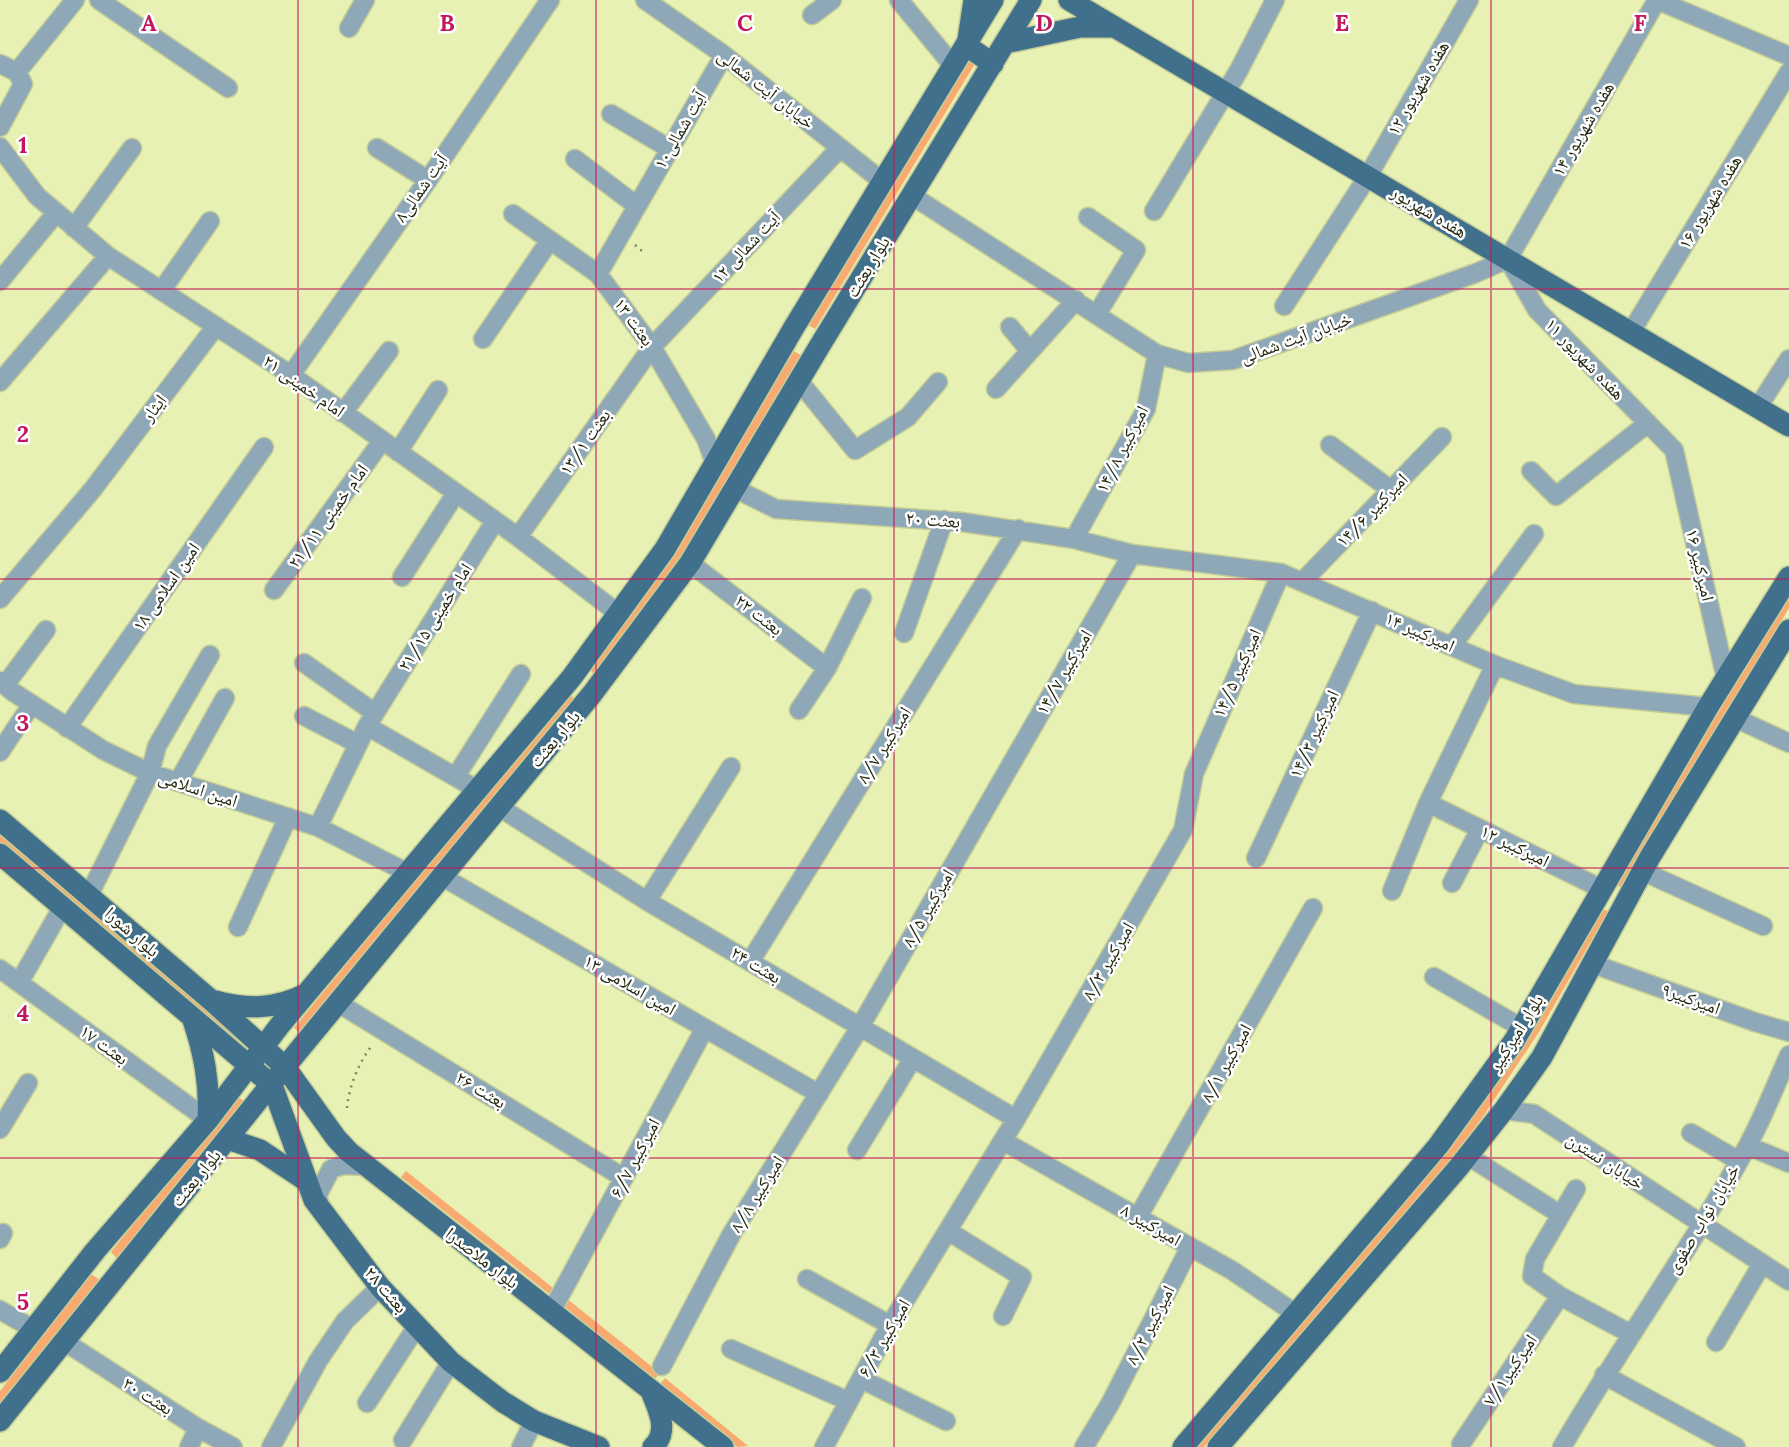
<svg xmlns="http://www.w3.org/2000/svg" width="1789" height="1447" font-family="Lora,'Noto Naskh Arabic',serif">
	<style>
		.green { fill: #f8aa71 }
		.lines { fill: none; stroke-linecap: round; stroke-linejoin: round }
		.minor-casing { stroke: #c4cd96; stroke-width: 21 }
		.major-casing { stroke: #c4cd96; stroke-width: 24 }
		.path { stroke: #7d845b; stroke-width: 2.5; stroke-dasharray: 2 5; stroke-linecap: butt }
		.minor { stroke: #8fa8b7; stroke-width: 18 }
		.major { stroke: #40708b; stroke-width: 21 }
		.grid { fill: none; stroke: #c2185b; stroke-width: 2; stroke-opacity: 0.55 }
		.labels { text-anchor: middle; stroke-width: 5; stroke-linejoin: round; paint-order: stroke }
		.street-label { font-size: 18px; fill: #24270f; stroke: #fff }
		.grid-label { font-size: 23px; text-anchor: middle; font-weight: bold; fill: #c2185b; stroke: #fff; stroke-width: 5; stroke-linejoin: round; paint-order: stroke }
	</style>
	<rect width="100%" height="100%" fill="#e7f1b4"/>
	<path class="green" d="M969,57L976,62L815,329L808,325Z
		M794,351L802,356L665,583L594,676L590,668L663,570Z
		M1789,592V608L1622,888L1617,885Z
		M568,694L576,699L300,1033L294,1028Z
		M0,834L238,1035L232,1042L0,845Z
		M1602,909L1608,911L1539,1032L1484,1115L1443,1170L1204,1447H1197L1464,1129L1530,1034Z
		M237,1096L245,1102L117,1259L111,1252Z
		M406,1171L557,1291L552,1296L401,1177Z
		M91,1274L100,1280L0,1403V1391Z
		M566,1298L660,1373L655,1379L561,1304Z
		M665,1378L748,1446L737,1447L660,1384Z"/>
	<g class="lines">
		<defs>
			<path id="minor" d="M99,0L228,88
				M645,0L724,55L883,182
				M899,0L954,67
				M812,15L832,0
				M349,28L365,0
				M0,64L17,72L23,84L0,127
				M17,72L75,0
				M611,114L670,149
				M0,147L37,196L108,256L291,375L518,537L619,614
				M377,148L428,180
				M575,159L637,206
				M911,195L1157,354L1188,363L1233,360L1476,273L1508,259
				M1154,211L1239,70L1275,0
				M513,214L598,274L652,347L706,439L715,464
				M1088,217L1136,250L1097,314
				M74,228L132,148
				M1508,259L1537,310L1674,450L1726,679
				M1508,259L1657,0L1789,56
				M598,274L724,55
				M0,281L56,213
				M162,290L210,221
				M1284,306L1368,176L1469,0
				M1010,327L1030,351
				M1631,332L1789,72
				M483,339L550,240
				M291,375L428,180L550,0
				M799,381L855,450L908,417L938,382
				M0,382L108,256
				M996,389L1076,300
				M1758,407L1789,359
				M343,413L389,351
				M1330,445L1391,490
				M398,452L438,390
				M1531,471L1556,496L1648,423
				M736,489L776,509L962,522L1074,539L1132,554L1281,573L1495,665L1574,694L1708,707
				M518,537L652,347L840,148
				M1074,539L1146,409L1157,354
				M690,563L827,668
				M402,577L456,493
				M1302,582L1442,437
				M274,590L382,441
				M0,599L93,489L216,326
				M904,633L944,520
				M1452,646L1534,534
				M304,663L375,713
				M0,681L13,692L103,750L150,773L318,827L408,873
				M5,685L46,630
				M799,710L827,668L862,598
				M304,716L358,744
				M1735,718L1789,743
				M367,726L478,790
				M67,728L264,447
				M0,752L32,704
				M456,776L521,674
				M178,782L225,698
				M1428,803L1602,889
				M499,807L647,901L1016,1119
				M318,827L367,726L495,521
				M1256,858L1372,611
				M1642,871L1763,926
				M441,876L819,1094
				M1452,883L1480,829
				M1392,891L1428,803L1495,665
				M89,895L150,773L157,746L210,655
				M647,901L731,767
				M238,927L288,817
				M750,962L1018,529
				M1593,964L1755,1022L1789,1032
				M0,969L208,1120
				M1434,977L1522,1028
				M19,983L63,906
				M338,1003L624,1178
				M1504,1110L1534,1114L1789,1281
				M0,1129L28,1083
				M1691,1133L1739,1161
				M1003,1141L1233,1271L1296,1314
				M1748,1146L1789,1163
				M857,1150L913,1058
				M1468,1156L1561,1215
				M1576,1189L1535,1259L1532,1276L1560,1296L1631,1334
				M319,1207L318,1194L331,1169L344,1165L367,1166
				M1138,1217L1313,908
				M948,1231L1022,1277L1003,1316
				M0,1239L3,1233
				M807,1279L890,1325
				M0,1310L33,1329
				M551,1312L705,1028
				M65,1342L198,1428L233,1447
				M1716,1342L1762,1264
				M731,1349L848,1401
				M662,1366L731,1235L860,1027L1132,554
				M1604,1375L1736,1447
				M861,1379L946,1421
				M367,1403L417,1326
				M403,1440L451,1362
				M1461,1444L1560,1296
				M189,1447L198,1428
				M271,1447L318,1361L345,1321L380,1287
				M521,1447L534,1421
				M824,1447L890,1325L1016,1119L1183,830L1194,774L1281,573
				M1084,1447L1110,1404L1190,1247
				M1562,1447C1621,1346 1690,1250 1747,1147C1763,1118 1775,1086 1789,1055"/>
			<path id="major" d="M974,0L967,46L993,64
				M1069,0L1789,426
				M1005,43L1080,27H1113
				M0,820L212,1001L285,1067L336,1138L349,1152L723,1447
				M0,854L272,1085L314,1200L380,1287L451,1362L503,1402L534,1421L599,1447
				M215,1001C248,1010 275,1009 306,994
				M192,1017C204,1052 210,1083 208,1120
				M228,1139L260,1150L305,1180
				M0,1372L95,1251L208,1120L280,1025L572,677L665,549L793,329L993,0
				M651,1391C658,1409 670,1431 653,1447
				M0,1421L285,1067L592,694L690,563L819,347L1031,0
				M1183,1447L1438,1146L1514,1041L1708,707L1789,577
				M1218,1447L1458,1168L1504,1110L1542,1057L1650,857L1789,630"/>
		</defs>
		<use href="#minor" class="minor-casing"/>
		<use href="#major" class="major-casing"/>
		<path class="path" d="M635,245L642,251
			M347,1108C349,1086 359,1062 373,1044"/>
		<use href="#minor" class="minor"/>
		<use href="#major" class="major"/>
	</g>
	<path class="grid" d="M298,0V1447M596,0V1447M894,0V1447M1193,0V1447M1491,0V1447M0,289H1789M0,579H1789M0,868H1789M0,1158H1789"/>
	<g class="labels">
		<g class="street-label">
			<text transform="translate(1418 88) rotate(-60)" y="6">هفده شهریور ۱۲</text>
			<text transform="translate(766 89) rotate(38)" y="6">خیابان آیت شمالی</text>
			<text transform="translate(1583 129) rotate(-60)" y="6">هفده شهریور ۱۴</text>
			<text transform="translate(680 130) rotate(-60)" y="6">آیت شمالی۱۰</text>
			<text transform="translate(421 188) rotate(-55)" y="6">آیت شمالی۸</text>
			<text transform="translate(1710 202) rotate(-59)" y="6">هفده شهریور ۱۶</text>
			<text transform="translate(1429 212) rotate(31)" y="6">هفده شهریور</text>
			<text transform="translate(746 247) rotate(-47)" y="6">آیت شمالی ۱۲</text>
			<text transform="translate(868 267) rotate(-59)" y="6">بلوار بعثت</text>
			<text transform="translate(634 322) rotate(54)" y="6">بعثت ۱۳</text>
			<text transform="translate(1296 338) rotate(-20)" y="6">خیابان آیت شمالی</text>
			<text transform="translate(1585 359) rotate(46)" y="6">هفده شهریور ۱۱</text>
			<text transform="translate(304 386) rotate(35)" y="6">امام خمینی ۲۱</text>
			<text transform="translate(154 408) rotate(-53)" y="6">ایثار</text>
			<text transform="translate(585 442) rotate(-55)" y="6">بعثت ۱۳/۱</text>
			<text transform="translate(1122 449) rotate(-63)" y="6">امیرکبیر ۱۴/۸</text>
			<text transform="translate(1372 510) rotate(-46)" y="6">امیرکبیر ۱۴/۶</text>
			<text transform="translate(328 516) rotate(-54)" y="6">امام خمینی ۲۱/۱۱</text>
			<text transform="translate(933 520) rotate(4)" y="6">بعثت ۲۰</text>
			<text transform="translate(1700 565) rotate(77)" y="6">امیرکبیر ۱۶</text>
			<text transform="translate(166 587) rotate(-55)" y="6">امین اسلامی ۱۸</text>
			<text transform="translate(759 615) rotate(38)" y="6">بعثت ۲۲</text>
			<text transform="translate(435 617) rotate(-58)" y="6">امام خمینی ۲۱/۱۵</text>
			<text transform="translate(1420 632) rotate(24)" y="6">امیرکبیر ۱۴</text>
			<text transform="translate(1064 672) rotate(-60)" y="6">امیرکبیر ۱۴/۷</text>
			<text transform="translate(1237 673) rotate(-66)" y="6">امیرکبیر ۱۴/۵</text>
			<text transform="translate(1314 734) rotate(-65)" y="6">امیرکبیر ۱۴/۳</text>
			<text transform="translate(555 739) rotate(-50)" y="6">بلوار بعثت</text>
			<text transform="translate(884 745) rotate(-58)" y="6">امیرکبیر ۸/۷</text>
			<text transform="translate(198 789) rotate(18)" y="6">امین اسلامی</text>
			<text transform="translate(1515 846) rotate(26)" y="6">امیرکبیر ۱۲</text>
			<text transform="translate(928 908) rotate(-60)" y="6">امیرکبیر ۸/۵</text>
			<text transform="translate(132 932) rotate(41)" y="6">بلوار شورا</text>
			<text transform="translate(1108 961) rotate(-60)" y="6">امیرکبیر ۸/۳</text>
			<text transform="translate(756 965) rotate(31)" y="6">بعثت ۲۴</text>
			<text transform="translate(630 985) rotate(30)" y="6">امین اسلامی ۱۳</text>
			<text transform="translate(1691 999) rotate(20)" y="6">امیرکبیر۹</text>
			<text transform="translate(1516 1033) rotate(-58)" y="6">بلوار امیرکبیر</text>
			<text transform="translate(104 1045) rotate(36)" y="6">بعثت ۱۷</text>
			<text transform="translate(1226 1063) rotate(-61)" y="6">امیرکبیر ۸/۱</text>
			<text transform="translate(481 1090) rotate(31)" y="6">بعثت ۲۶</text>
			<text transform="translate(635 1158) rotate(-62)" y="6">امیرکبیر ۶/۷</text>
			<text transform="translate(1605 1161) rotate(33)" y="6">خیابان نسترن</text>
			<text transform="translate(196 1178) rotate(-51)" y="6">بلوار بعثت</text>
			<text transform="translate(757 1194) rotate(-58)" y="6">امیرکبیر ۸/۸</text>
			<text transform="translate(1703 1219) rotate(-59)" y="6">خیابان نواب صفوی</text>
			<text transform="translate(1151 1225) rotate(30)" y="6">امیرکبیر ۸</text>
			<text transform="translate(482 1258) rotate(38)" y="6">بلوار ملاصدرا</text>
			<text transform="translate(386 1290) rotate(49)" y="6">بعثت ۲۸</text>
			<text transform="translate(1150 1325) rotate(-63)" y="6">امیرکبیر ۸/۲</text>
			<text transform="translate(884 1338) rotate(-60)" y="6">امیرکبیر ۶/۳</text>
			<text transform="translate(1510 1370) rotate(-56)" y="6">امیرکبیر۷/۱</text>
			<text transform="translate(148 1396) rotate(32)" y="6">بعثت ۳۰</text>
		</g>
	</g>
	<g class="grid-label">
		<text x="149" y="31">A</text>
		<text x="447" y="31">B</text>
		<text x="745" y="31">C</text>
		<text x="1044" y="31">D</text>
		<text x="1342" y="31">E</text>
		<text x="1640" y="31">F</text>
		<text x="23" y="153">1</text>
		<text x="23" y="442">2</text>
		<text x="23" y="731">3</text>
		<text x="23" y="1021">4</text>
		<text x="23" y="1310">5</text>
	</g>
</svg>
